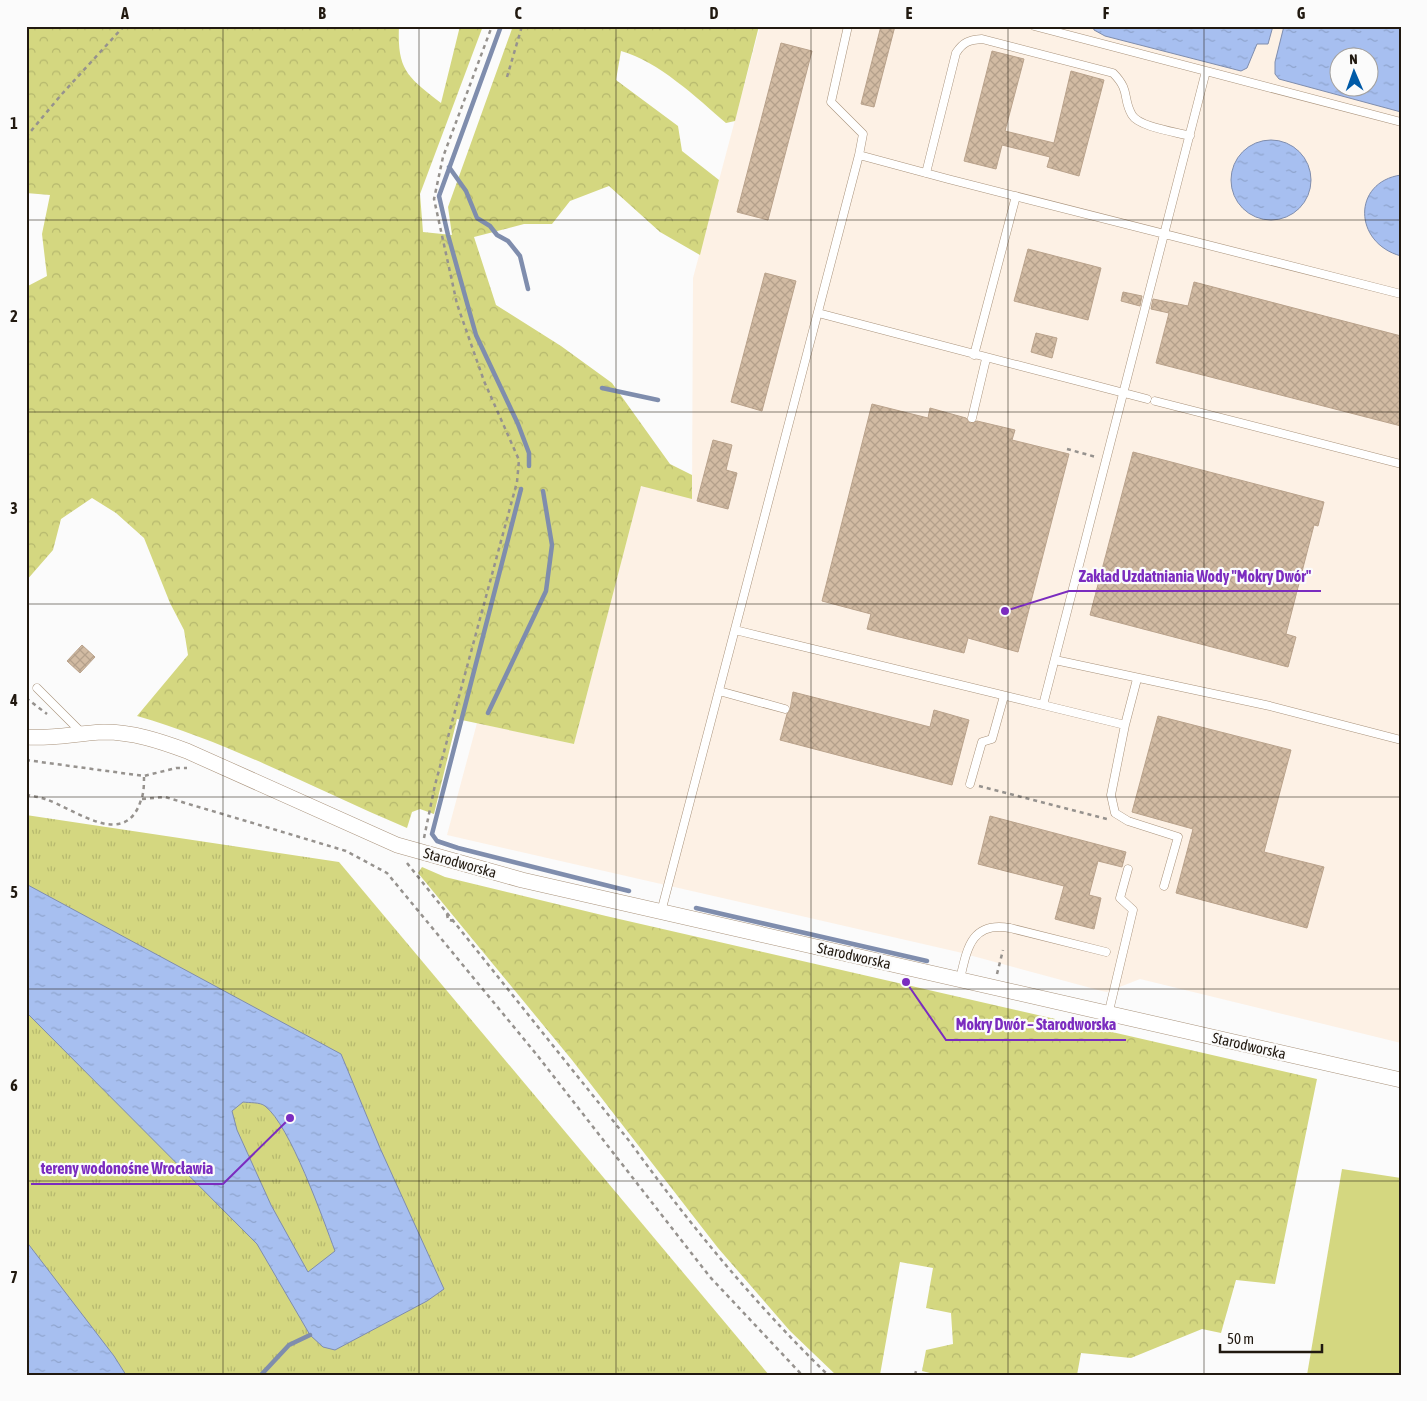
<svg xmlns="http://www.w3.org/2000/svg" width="1427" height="1401" font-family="'Asap Condensed',sans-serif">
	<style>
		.built { fill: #fdf1e5; fill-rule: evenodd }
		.grass { fill: url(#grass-tufts) }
		.forest { fill: url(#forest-crowns) }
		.pitch { fill: #d4d780 }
		.water { fill: url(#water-ripples); stroke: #7f8dad; fill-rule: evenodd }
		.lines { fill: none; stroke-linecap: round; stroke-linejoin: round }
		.stream { stroke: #7f8dad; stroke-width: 4.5 }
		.building { fill: url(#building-cross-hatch); stroke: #b9a28b }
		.service-casing { stroke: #a9937c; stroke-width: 9 }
		.minor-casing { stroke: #a9937c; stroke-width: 16 }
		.path { stroke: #96928e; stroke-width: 2.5; stroke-dasharray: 4 4; stroke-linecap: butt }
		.service { stroke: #fff; stroke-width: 8 }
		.minor { stroke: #fff; stroke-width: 15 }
		.grid { fill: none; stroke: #211910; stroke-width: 1; stroke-opacity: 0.55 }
		.labels { text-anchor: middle; stroke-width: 4.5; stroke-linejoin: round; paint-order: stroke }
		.street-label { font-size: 15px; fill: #211910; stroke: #fbfbfb }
		.leader { fill: none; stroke: #7b2cbf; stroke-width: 2 }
		.callout-dot { fill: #7b2cbf; stroke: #fbfbfb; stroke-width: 2 }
		.callout-label { font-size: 16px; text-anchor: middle; font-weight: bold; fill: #7b2cbf; stroke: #fbfbfb; stroke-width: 4.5; stroke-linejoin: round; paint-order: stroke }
		.neatline { fill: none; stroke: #211910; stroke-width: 2 }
		.grid-label { font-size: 16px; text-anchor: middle; font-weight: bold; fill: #211910 }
	</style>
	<defs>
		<pattern id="grass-tufts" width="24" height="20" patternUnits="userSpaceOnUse" patternTransform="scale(1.25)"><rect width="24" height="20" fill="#d4d780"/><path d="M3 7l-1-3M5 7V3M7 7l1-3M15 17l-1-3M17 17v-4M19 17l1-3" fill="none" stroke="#b6b86e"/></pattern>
		<pattern id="forest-crowns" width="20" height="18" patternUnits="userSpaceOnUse" patternTransform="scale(1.25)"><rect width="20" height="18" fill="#d4d780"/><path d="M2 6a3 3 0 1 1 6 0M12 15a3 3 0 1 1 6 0" fill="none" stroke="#b6b86e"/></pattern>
		<pattern id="water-ripples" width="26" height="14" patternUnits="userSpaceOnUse" patternTransform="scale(1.25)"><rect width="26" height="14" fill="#a7bff0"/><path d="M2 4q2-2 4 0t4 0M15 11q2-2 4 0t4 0" fill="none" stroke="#8fa4cd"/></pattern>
		<pattern id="building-cross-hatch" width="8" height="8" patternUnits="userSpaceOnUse" patternTransform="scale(1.25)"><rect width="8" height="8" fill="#d2bba3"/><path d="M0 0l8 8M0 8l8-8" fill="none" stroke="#b4a08b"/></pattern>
	</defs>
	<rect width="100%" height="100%" fill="#fbfbfb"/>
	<path class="built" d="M760,26H1401V1043L1140,979L1107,992L1102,991L958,952L447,835L477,723L574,744L641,485L692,498L693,278ZM1340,58H1370V88H1340Z"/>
	<path class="grass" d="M26,815L339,862L769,1375H26Z"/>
	<path class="forest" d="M26,26H399C397,71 408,77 441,103L460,26H483L420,194L423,232L452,235L448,207L513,26H759L735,121L726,123C697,98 658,61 621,51L616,80L678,126L682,151L719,180L700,255L660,232L609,186L570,201L552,224H524L474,237L496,305L561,346L612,383L670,464L692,475V499L641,486L574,744L457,719L434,814L420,809L412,812L407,828C317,790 231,743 137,716L188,655L184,630L170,603L144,538L116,513L92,498L61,519L53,550L26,581V287L47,276L42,234L50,195L26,193Z
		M422,867L445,877L606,916L1317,1079L1275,1284L1236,1280L1221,1333L1202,1329L1131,1358L1081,1353L1077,1375H938L922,1371L926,1350L953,1344L951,1313L926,1308L933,1268L900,1262L880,1375H836L790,1331L718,1248L572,1060L418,873Z"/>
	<path class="pitch" d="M1342,1169L1401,1178V1375H1307Z"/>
	<path class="water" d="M1093,26H1273L1268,44H1257L1247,68L1241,71L1105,36L1094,30Z
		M1284,26H1401V112L1279,79L1275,74V62ZM1340,58H1370V88H1340Z
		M1231 180a40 40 0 1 1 80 0a40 40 0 1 1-80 0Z
		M1401,175V256C1353,243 1352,182 1401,175Z
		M26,884L341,1054L380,1148L444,1289L427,1301L335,1350L323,1347L310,1335L257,1244L26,1012ZM243,1102C250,1103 260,1102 265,1106C290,1125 323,1219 335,1251L308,1272L271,1205L237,1130L232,1111Z
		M26,1241L114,1356L126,1375H26Z"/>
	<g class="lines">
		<path class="stream" d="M501,26L439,196L448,235L476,335L518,424L529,453V466
			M449,167L466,191L477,218L490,226L497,235L508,241L520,256L528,289
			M602,388L658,400
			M521,489L432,834L437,841L458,848L629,891
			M488,713L546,591L552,545L543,491
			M696,908L927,961
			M261,1375L289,1345L310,1335"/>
	</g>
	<path class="building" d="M881,26H895L874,107L861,104Z
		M781,43L812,51L768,220L737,212Z
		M992,51L1024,59L1005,131L1054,143L1071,71L1104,80L1079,176L1047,167L1050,157L1002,145L996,169L964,161Z
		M1028,249L1101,268L1088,320L1014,301Z
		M765,273L796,281L762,411L731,402Z
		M1194,282L1401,336V426L1156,363L1169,313L1151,309L1153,299L1188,306Z
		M1123,292L1142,296L1140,306L1121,301Z
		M1036,333L1057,338L1052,358L1031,352Z
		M872,404L928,418L930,408L966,418L970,423L977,421L1015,430L1012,440L1069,454L1018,652L968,638L964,653L867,629L871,614L822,601Z
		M713,440L732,445L726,470L737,473L728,509L697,501Z
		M1133,452L1324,502L1318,526L1314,525L1286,634L1296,637L1288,667L1090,615Z
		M82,645L95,657L80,673L67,661Z
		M793,692L930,727L934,710L969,720L952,785L780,740L787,714L790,710Z
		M1158,716L1291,750L1264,852L1324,867L1307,928L1176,893L1193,829L1132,812Z
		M990,816L1126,852L1122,867L1098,861L1089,895L1101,898L1094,929L1055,919L1064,886L978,864Z"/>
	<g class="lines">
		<defs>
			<path id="service" d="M848,26L831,102L863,134L859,155
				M1034,26L1401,122
				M926,173L956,53C963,42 969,40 982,39L1113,73C1131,91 1122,98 1132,115C1139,127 1176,132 1190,136
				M818,313L1147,399
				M974,355L1016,196
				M1155,401L1401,464
				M972,418L986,359
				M735,630L1043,705L1206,71
				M1055,660L1270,706L1401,740
				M1137,679L1125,725L1111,795L1115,813L1128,821L1178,837L1164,886
				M37,688L82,733
				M719,691L785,709
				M1043,705L1125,725
				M970,784L982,742L992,739L1004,696
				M661,912L859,155L948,179L1401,294
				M960,979C967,949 971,921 1010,928L1106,952
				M1108,1015L1133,910L1120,898L1128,869"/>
			<path id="minor" d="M26,737C53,739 77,733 104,732C133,732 160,741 187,751L397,845L522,880L1401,1080"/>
		</defs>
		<use href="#service" class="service-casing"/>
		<use href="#minor" class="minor-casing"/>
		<path class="path" d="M507,77L522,26
			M26,137L61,95L124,26
			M1067,449L1096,457
			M26,698L47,714
			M26,760L144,776L176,768H187
			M979,786L1107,819
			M26,795C33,796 39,797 45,799C74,808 125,851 141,800C144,793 144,784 144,776
			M142,799L165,797L246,821L346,851L387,873L537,1055L710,1277L802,1375
			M424,838L435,785L517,482L519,460L484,381L457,304L434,199L443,157L492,26
			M407,863L630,1142C690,1225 755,1304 828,1375
			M447,914L448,920L454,921
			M997,974L1003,950
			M915,1375L916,1371"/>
		<use href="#service" class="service"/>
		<use href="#minor" class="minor"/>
	</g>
	<path class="grid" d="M223,26V1375M419,26V1375M616,26V1375M811,26V1375M1008,26V1375M1204,26V1375M26,220H1401M26,412H1401M26,604H1401M26,797H1401M26,989H1401M26,1181H1401"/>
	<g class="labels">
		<g class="street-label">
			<text transform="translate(460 863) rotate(16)" y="5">Starodworska</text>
			<text transform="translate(854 956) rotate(13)" y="5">Starodworska</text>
			<text transform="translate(1249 1046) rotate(13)" y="5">Starodworska</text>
		</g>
	</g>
	<path class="leader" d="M1005 611L1069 591H1321M906 982L946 1040H1126M290 1118L223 1184H31"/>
	<g class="callout-dot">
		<circle cx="1005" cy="611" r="5"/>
		<circle cx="906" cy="982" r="5"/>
		<circle cx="290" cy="1118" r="5"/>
	</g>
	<g class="callout-label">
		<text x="1195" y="582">Zakład Uzdatniania Wody "Mokry Dwór"</text>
		<text x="1036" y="1030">Mokry Dwór – Starodworska</text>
		<text x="127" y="1174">tereny wodonośne Wrocławia</text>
	</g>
	<rect width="1427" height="1401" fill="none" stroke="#fbfbfb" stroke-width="55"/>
	<g transform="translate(1354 72) rotate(358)"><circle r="24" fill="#fbfbfb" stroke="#a4a19d"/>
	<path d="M0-4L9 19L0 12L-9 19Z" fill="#005aa7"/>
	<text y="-8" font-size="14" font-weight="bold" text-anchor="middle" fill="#211910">N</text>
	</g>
	<path d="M1220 1344v8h102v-8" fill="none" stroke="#211910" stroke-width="2.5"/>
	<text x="1227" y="1344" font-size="15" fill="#211910" stroke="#fbfbfb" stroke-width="4" paint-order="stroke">50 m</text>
	<rect x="28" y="28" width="1372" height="1346" class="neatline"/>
	<g class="grid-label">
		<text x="125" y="19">A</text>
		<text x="322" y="19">B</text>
		<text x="518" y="19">C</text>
		<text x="714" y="19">D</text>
		<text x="909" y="19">E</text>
		<text x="1106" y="19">F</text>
		<text x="1301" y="19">G</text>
		<text x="14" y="129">1</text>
		<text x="14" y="322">2</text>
		<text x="14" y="514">3</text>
		<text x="14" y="706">4</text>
		<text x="14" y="898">5</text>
		<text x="14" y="1091">6</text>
		<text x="14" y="1283">7</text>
	</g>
</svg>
